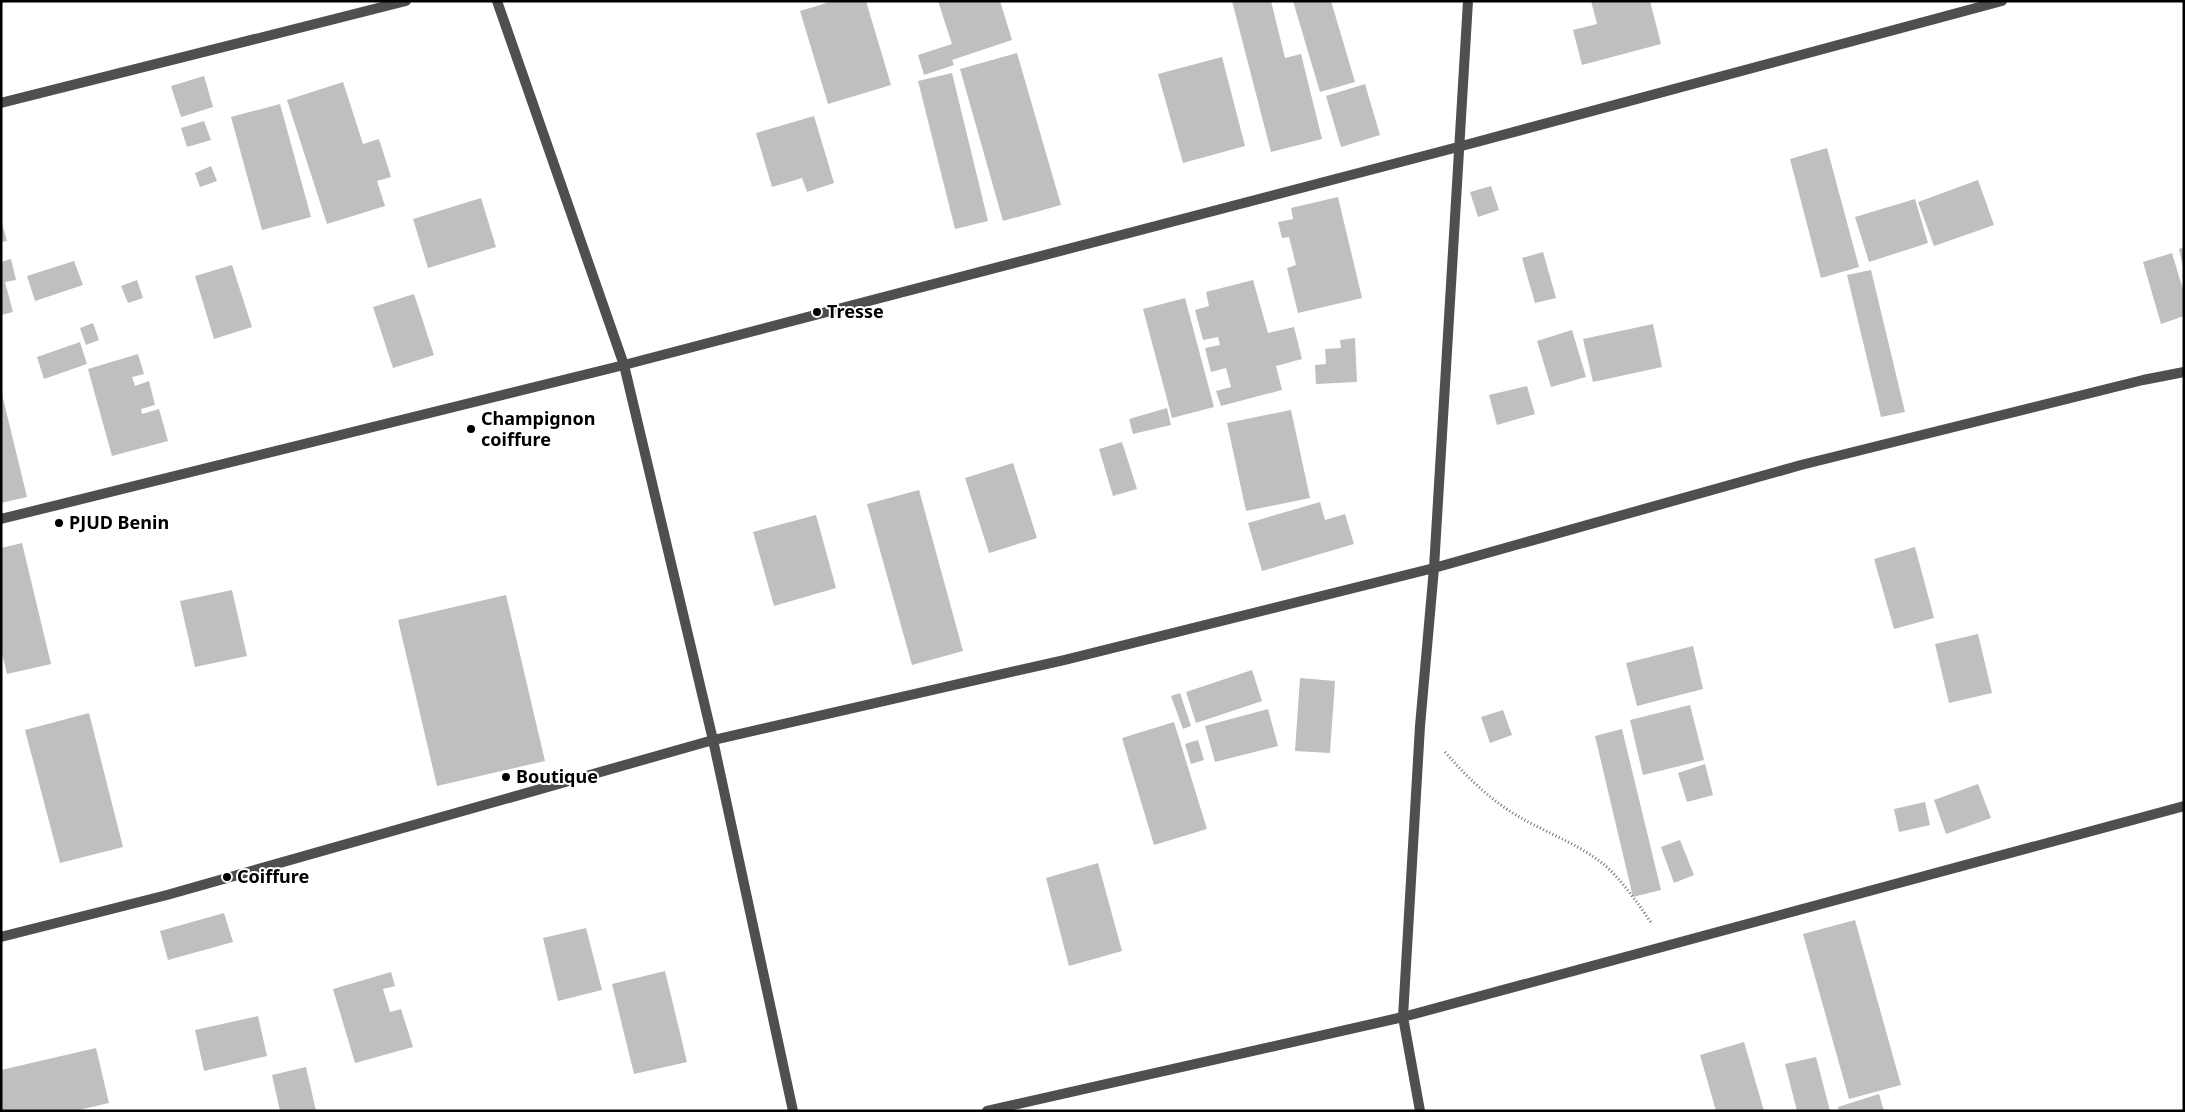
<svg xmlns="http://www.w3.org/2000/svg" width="2185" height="1112" font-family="'Noto Sans',sans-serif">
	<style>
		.building { fill: #bfbfbf }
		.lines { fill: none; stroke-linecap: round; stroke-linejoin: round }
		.path { stroke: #717171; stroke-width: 3; stroke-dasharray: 1 2.5; stroke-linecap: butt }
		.minor { stroke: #4f4f4f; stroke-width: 10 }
		.poi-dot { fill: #000; stroke: #fff; stroke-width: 2 }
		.labels { text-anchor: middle; stroke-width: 4; stroke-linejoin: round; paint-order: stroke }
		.poi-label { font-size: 18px; font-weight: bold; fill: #000; stroke: #fff; text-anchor: start }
	</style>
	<rect width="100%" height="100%" fill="#fff"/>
	<path class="building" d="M833,1H866L891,85L828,104L800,11Z
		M938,1H1000L1012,40L952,60L954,65L924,75L918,55L952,44Z
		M1232,1H1271L1285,58L1301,54L1322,139L1271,152Z
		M1293,1H1331L1355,82L1320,92Z
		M1591,1H1650L1661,44L1582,65L1573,30L1597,24Z
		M1017,53L1061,205L1003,221L960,69Z
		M1222,57L1245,146L1183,163L1158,74Z
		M952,73L988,221L955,229L918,81Z
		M204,76L213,107L181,117L171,86Z
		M343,82L363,144L379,139L391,177L377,181L385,206L327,224L287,100Z
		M1365,84L1380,135L1341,147L1326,96Z
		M280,104L311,217L262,230L231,117Z
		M814,116L834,183L807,192L802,178L772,187L756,133Z
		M204,121L211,140L187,147L181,128Z
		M1827,148L1859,267L1821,278L1790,159Z
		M211,166L217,181L200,187L195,173Z
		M1978,180L1994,225L1934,246L1918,202Z
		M1491,186L1499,210L1478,217L1470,192Z
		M1338,197L1362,298L1298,313L1287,268L1296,265L1289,237L1282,238L1278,222L1293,219L1291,208Z
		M481,198L496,247L428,268L413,219Z
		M1915,199L1928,243L1869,262L1855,217Z
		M1,220L7,241L1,242Z
		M2184,247V267H2183L2179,249Z
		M1543,252L1556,298L1535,303L1522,258Z
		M2172,253L2184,293V316L2161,324L2143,262Z
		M11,259L16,280L5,282L13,312L1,315V262Z
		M74,261L83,285L35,301L27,276Z
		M232,265L252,327L214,339L195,276Z
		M1871,270L1905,412L1881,417L1847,275Z
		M137,280L143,298L128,303L121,286Z
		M1253,280L1268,333L1294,327L1302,359L1276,366L1282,390L1221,406L1216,391L1231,387L1226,368L1211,372L1205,348L1220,345L1218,337L1203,340L1195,310L1209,306L1206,292Z
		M414,294L434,355L393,368L373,307Z
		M1185,298L1214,407L1172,418L1143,309Z
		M93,323L99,340L86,345L80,328Z
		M1653,324L1662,367L1593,382L1583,339Z
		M1572,330L1586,377L1551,387L1537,341Z
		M1355,338L1357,382L1316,384L1315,365L1326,364L1325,349L1341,348L1340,340Z
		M80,342L87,364L44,379L37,357Z
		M138,354L144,374L132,377L135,386L149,381L155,405L141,409L142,414L159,409L168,441L112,456L88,369Z
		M1527,386L1535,414L1497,425L1489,395Z
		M1,390L27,497L1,503Z
		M1167,408L1171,425L1133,434L1129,419Z
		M1291,410L1310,498L1246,511L1227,423Z
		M1122,442L1137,489L1113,496L1099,449Z
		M1013,463L1037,538L989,553L965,478Z
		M919,490L963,651L912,665L867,504Z
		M1320,502L1325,520L1345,514L1354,544L1262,571L1248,523Z
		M816,515L836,588L774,606L753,532Z
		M22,543L51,664L7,674L1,649V548Z
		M1915,547L1934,618L1894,629L1874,559Z
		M232,590L247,656L195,667L180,601Z
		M506,595L545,761L437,786L398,620Z
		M1978,634L1992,693L1949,703L1935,644Z
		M1693,646L1703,689L1637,706L1626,663Z
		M1252,670L1262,701L1196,723L1186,692Z
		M1300,678L1335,681L1330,753L1295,751Z
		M1180,693L1191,726L1183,729L1171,696Z
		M1690,705L1704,760L1643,775L1630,720Z
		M1268,709L1278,746L1215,762L1205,726Z
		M1503,710L1512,735L1490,743L1481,717Z
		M89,713L123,847L60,863L25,730Z
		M1174,722L1207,829L1154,845L1122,738Z
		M1622,729L1661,890L1633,897L1595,736Z
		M1198,740L1204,760L1191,764L1185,744Z
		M1705,764L1713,795L1687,802L1678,773Z
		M1978,784L1991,818L1946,834L1934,800Z
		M1925,802L1930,825L1899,832L1894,809Z
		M1680,840L1694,875L1674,883L1661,847Z
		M1098,863L1122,951L1069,966L1046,878Z
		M224,913L233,942L168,960L160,931Z
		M1855,920L1901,1085L1849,1099L1803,934Z
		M586,928L602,990L558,1001L543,938Z
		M665,971L687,1062L634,1074L612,984Z
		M391,972L395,986L383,989L390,1012L401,1009L413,1047L355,1063L333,989Z
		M258,1016L267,1056L204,1071L195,1030Z
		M1744,1042L1764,1111H1716L1700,1055Z
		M96,1048L109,1103L74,1111H1V1070Z
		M1816,1057L1830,1111H1797L1785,1064Z
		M306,1067L316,1111H280L272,1075Z
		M1879,1094L1884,1111H1839L1838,1107Z"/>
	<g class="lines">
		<path class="path" d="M1445,752C1466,776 1488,798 1516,815C1544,832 1575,842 1602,863C1619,876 1640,906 1652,924"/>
		<path class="minor" d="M497,1L624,365L713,740L793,1111
			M1,103L406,1
			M1,519L624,365L1458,147L2002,1
			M1,937L167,895L713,740L1064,660L1434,568L1801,465L2143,380L2184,372
			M987,1111L1403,1017L1420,726L1434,568L1468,1
			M1420,1111L1403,1017L2184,806"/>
	</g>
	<g class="poi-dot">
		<circle cx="817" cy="312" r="5"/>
		<circle cx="471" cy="429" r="5"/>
		<circle cx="59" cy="523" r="5"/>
		<circle cx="506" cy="777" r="5"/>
		<circle cx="227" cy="877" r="5"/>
	</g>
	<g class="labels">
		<g class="poi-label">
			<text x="827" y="318">Tresse</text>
			<text x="481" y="425">Champignon<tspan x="481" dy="21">coiffure</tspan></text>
			<text x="69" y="529">PJUD Benin</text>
			<text x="516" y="783">Boutique</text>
			<text x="237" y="883">Coiffure</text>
		</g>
	</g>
	<rect width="2185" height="1112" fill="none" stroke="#000000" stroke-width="5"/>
</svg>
